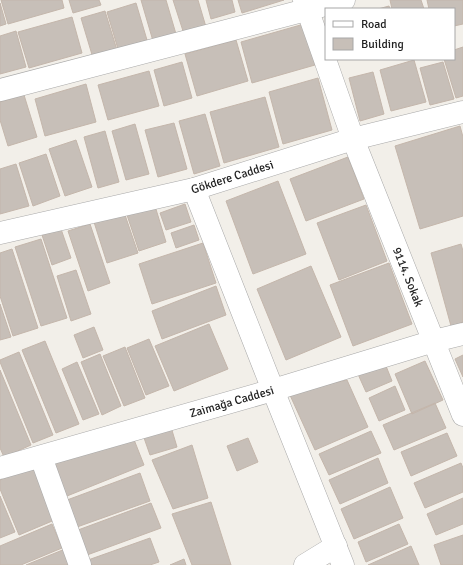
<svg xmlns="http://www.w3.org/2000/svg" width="463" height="565" font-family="Signika,sans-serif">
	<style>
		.building { fill: #c7bfb8; stroke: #c4b6ab }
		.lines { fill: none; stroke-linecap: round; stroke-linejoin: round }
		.street-casing { stroke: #a9a9a9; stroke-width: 23 }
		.street { stroke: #fff; stroke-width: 22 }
		.labels { text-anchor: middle; stroke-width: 3; stroke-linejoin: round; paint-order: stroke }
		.street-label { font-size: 12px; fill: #222; stroke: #fff }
	</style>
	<rect width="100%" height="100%" fill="#f2efe9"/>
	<path class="building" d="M1,0H62L64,8L8,24Z
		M69,0H99L101,5L73,13Z
		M141,0H166L176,34L153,41Z
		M173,0H198L206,27L184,34Z
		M206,0H232L235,12L211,19Z
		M238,0H284L242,13Z
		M390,0H421L424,9H392Z
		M427,0H463V24L454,26V9H429Z
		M0,3L6,24L0,26Z
		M136,3L147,40L118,49L107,12Z
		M389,6L390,9H378Z
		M105,11L117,50L93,58L81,18Z
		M72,17L82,53L29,68L18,32Z
		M304,24L315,65L252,83L241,42Z
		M16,31L26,67L0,74V36Z
		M236,40L248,81L197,96L185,54Z
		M463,47V96L456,98L444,59H454V50Z
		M414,60L426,102L391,111L380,70Z
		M182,62L192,98L164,106L154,70Z
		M443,62L454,99L430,105L420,68Z
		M149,71L159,106L108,120L98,85Z
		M373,72L384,114L360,121L349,78Z
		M318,78L332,130L283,144L269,92Z
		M86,84L96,122L45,136L35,99Z
		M24,95L37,137L8,146L0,120V102Z
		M265,97L279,147L224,163L210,112Z
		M205,114L220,166L194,174L179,121Z
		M174,123L187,169L158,177L145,130Z
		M135,124L149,174L126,180L112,131Z
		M460,126L463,137V216L420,229L395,146Z
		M105,131L119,182L98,188L84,137Z
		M76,140L92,187L65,196L49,149Z
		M46,154L60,196L33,206L19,163Z
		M348,157L364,199L306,221L290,179Z
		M16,164L29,206L0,214V169Z
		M278,181L306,254L253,274L226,201Z
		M185,204L191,222L166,230L160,213Z
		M366,205L387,261L339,280L317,223Z
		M155,206L166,242L139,251L127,215Z
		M124,212L138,253L107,263L94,222Z
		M90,224L110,283L88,291L68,231Z
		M194,225L199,240L176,248L171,233Z
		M61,229L71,258L52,265L42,235Z
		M41,239L67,318L41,326L15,247Z
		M203,243L216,283L152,304L139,264Z
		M461,244L463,251V322L451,326L431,253Z
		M12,249L38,328L13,336L0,296V253Z
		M389,263L412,324L353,346L330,285Z
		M311,266L341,337L286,360L257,289Z
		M76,270L91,314L71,321L57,276Z
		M216,286L226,315L162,339L152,311Z
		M0,304L11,337L0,340Z
		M209,324L228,369L174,391L155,346Z
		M94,327L103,350L83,358L74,335Z
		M149,339L169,386L146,395L127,348Z
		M45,341L79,424L56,433L22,350Z
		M125,347L145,398L124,406L103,356Z
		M19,352L53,435L33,443L0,362V360Z
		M100,354L121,406L102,415L81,362Z
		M463,355V377L455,359Z
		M384,361L392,381L366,392L357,372Z
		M425,361L443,400L412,414L395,374Z
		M77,362L99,414L83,420L62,369Z
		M0,370L31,445L4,457L0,448Z
		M347,380L368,427L315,450L289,393Z
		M395,386L405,410L379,421L369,398Z
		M435,403L446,428L394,450L383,425Z
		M171,427L177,447L150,455L143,435Z
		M371,431L381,453L329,475L319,454Z
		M131,432L144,465L62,498L49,464Z
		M447,433L457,456L411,476L401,452Z
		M248,438L258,462L237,471L227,446Z
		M192,445L208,498L173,509L152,460Z
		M378,458L388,483L340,504L329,480Z
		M461,463L463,468V492L425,508L414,483Z
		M35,466L57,519L19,535L0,489V480Z
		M140,473L150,501L77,527L67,500Z
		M390,487L403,518L354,539L341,509Z
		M0,496L15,532L0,538Z
		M463,498V524L436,535L427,514Z
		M211,502L231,565H192L172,514Z
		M151,503L161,528L87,555L78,530Z
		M52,524L62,548L21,565H0V546Z
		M399,524L408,544L366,562L358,542Z
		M463,535V565H441L434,545Z
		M150,538L159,562L150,565H90L88,560Z
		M411,546L419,565H368Z
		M65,549L71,565H26Z
		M184,559L186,565H170Z"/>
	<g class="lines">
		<defs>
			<g id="street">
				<path id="s1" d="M304,0L353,139L463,415"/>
				<path d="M0,90L344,0"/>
				<path d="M194,189L273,390L343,565"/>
				<path id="s2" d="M0,233L194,189L353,139L463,112"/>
				<path d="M41,457L80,565"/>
				<path id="s3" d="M0,468L273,390L434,341L463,334"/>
				<path d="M305,565L336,546"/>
			</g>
		</defs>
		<use href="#street" class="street-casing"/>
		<use href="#street" class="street"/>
	</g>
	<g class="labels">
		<g class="street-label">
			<text dy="4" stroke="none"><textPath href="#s2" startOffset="239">Gökdere Caddesi</textPath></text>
			<text dy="4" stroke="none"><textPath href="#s1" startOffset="296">9114. Sokak</textPath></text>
			<text dy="4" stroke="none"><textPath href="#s3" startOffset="241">Zaimağa Caddesi</textPath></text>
		</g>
	</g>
	<rect x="325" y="8" width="130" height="52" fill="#ffffff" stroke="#a7a7a7"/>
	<rect x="333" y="21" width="20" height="6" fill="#ffffff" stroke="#a7a7a7"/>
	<text x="361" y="28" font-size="12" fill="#222222">Road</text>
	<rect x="333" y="38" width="20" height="12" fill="#c7bfb8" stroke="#a7a7a7"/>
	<text x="361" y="48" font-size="12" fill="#222222">Building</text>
</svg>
